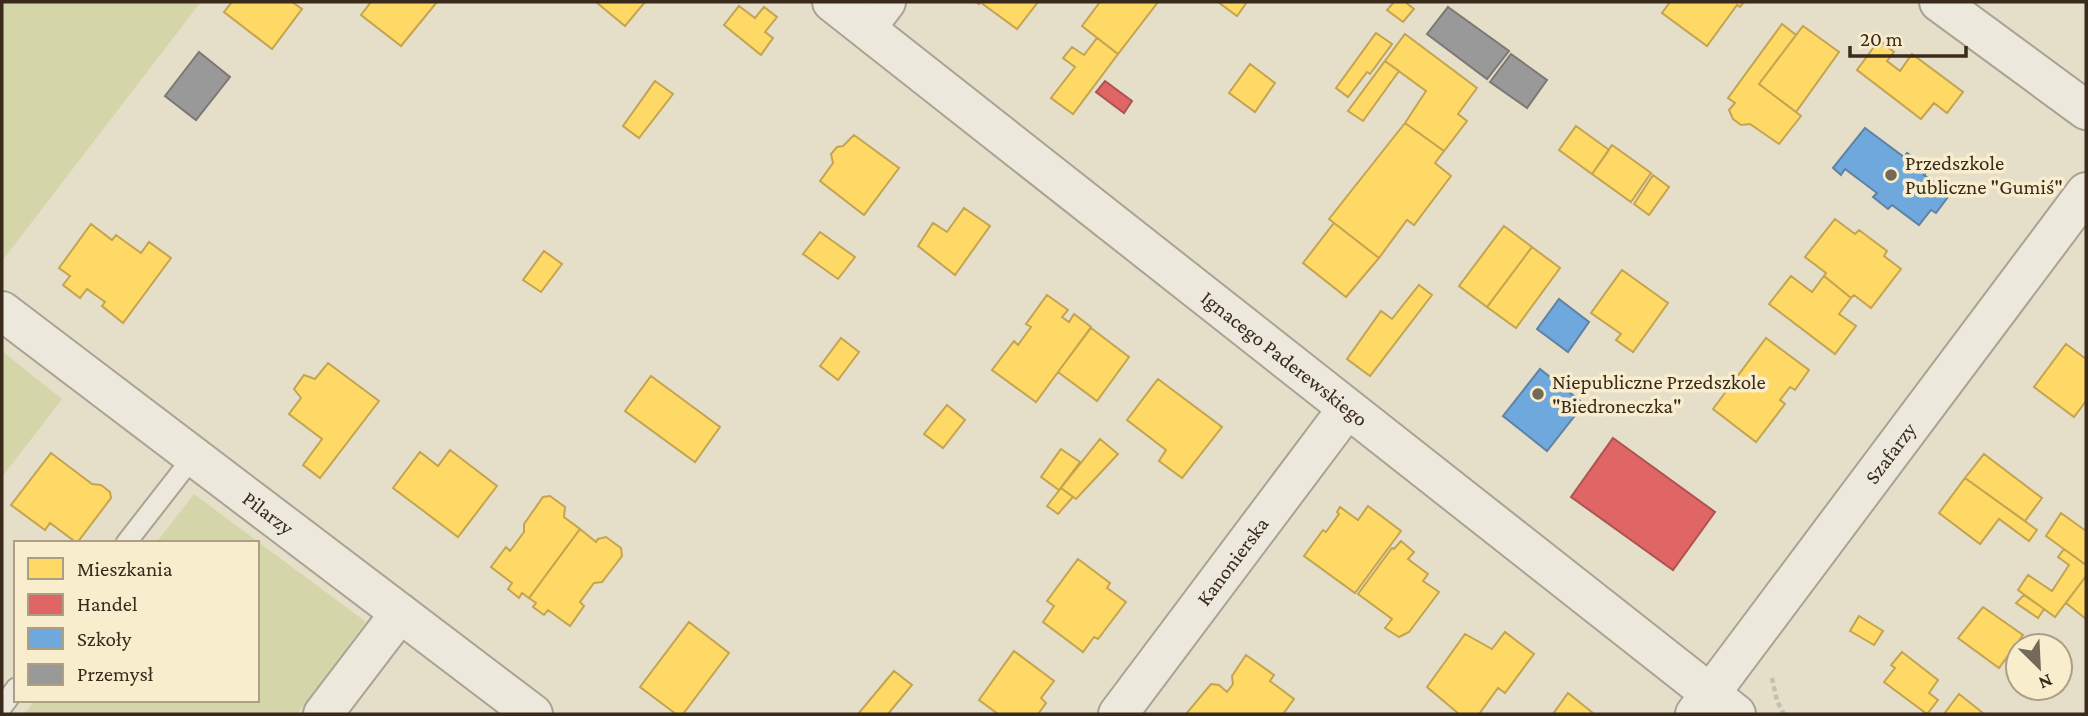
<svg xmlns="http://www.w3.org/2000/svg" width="2088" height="716" font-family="'Crimson Pro',serif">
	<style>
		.green { fill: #d4d6aa }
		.homes { fill: #ffd966; stroke: #c4a450; stroke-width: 2 }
		.shops { fill: #e06666; stroke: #ae5450; stroke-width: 2 }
		.schools { fill: #6fa8dc; stroke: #5f82a2; stroke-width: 2 }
		.industry { fill: #999; stroke: #7c7873; stroke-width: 2 }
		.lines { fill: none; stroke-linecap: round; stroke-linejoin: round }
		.service-casing { stroke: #aaa293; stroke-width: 23 }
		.minor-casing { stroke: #aaa293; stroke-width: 42 }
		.tertiary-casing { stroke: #aaa293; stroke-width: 42 }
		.path { stroke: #c5bfb2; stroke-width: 4.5; stroke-dasharray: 5 3.5; stroke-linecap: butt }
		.service { stroke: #ece8dc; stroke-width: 19 }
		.minor { stroke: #ece8dc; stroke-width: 38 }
		.tertiary { stroke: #ece8dc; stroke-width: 38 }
		.poi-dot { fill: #756958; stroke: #f8edcd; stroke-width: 2.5 }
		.labels { text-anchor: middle; stroke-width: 7; stroke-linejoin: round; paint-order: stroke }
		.poi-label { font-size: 21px; fill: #392a1b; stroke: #f8edcd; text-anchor: start }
		.street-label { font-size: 21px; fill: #392a1b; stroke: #f8edcd }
	</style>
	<rect width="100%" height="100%" fill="#e5dec9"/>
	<path class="green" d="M2,2L200,3L2,261Z
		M2,351L62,399L2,477Z
		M194,494L366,622L297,714H29L26,712L35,700H257V543H156Z"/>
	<path class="homes" d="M232,2H292L302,9L272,49L224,12Z
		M371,2H437L401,46L361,15Z
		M596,2H645L625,26Z
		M976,2H1038L1017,29L980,2L979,4Z
		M1100,2H1158L1118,54L1082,26Z
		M1218,2H1247L1237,16Z
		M1394,2H1405L1414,9L1403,22L1387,10Z
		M1670,2H1744L1740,7L1737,5L1707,46L1662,13Z
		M739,6L755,18L764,7L777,17L765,32L773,38L761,55L724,25Z
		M1782,24L1796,35L1759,84L1801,116L1779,144L1750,124L1741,125L1733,119L1729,110L1735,103L1728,98Z
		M1803,26L1839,52L1796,112L1759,84Z
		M1376,33L1392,44L1370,74L1367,72L1348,97L1336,88Z
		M1405,34L1477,88L1458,114L1467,121L1444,151L1405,123L1426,91L1385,61Z
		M1097,38L1118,54L1073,114L1051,98L1075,67L1063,58L1072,47L1084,55Z
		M1879,40L1894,52L1887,61L1900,71L1912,54L1963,92L1947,113L1934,103L1921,119L1857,70Z
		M1385,61L1399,71L1363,121L1348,111Z
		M1250,64L1275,83L1255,112L1229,93Z
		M655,81L673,94L639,138L623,126Z
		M1405,123L1444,151L1435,163L1451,176L1414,225L1407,220L1379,258L1329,219Z
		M1576,126L1609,150L1592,174L1559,150Z
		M854,135L899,168L864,215L820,181L833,163L831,154L837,147L843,146Z
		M1612,145L1651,173L1631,202L1592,174Z
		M1653,175L1669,187L1649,215L1634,204Z
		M964,208L990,226L955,275L918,246L933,223L947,232Z
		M1835,219L1855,234L1859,230L1887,251L1884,256L1901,269L1871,308L1854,295L1851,298L1824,276L1826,273L1805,257Z
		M1334,223L1379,258L1346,297L1303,263Z
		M91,224L112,240L116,235L141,253L149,242L171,258L123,323L102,306L105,302L87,289L80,298L63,285L70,276L59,268Z
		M1504,226L1532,247L1487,307L1459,286Z
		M820,232L855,257L838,279L803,254Z
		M1532,247L1560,268L1516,328L1487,307Z
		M544,251L562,264L541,292L523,280Z
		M1622,270L1668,303L1633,352L1616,340L1621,334L1591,313Z
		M1791,276L1812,292L1824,276L1851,298L1839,314L1856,326L1835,354L1769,304Z
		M1419,285L1432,295L1370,376L1347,359L1381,311L1392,319Z
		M1047,295L1068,310L1062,317L1069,322L1074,314L1091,327L1036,402L992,370L1014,341L1018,345L1031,327L1026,324Z
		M1091,328L1129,357L1097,401L1058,372Z
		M841,338L859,352L838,380L820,366Z
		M1766,338L1809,370L1795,390L1790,387L1780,400L1785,404L1756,442L1713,409Z
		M2066,344L2086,359V401L2074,417L2034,387Z
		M328,363L379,401L320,478L303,465L322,439L289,414L301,398L294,389L304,375L315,379Z
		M651,376L720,427L695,462L625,411Z
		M1158,379L1222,427L1182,478L1159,461L1166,450L1127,420Z
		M947,405L965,420L943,448L924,434Z
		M1100,439L1118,454L1076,499L1061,488Z
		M1061,449L1080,462L1059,490L1041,477Z
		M450,450L497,486L458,537L393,488L420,452L438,466Z
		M51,453L92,484L101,485L110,492L111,498L77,543L50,523L45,530L11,505Z
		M1984,454L2042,498L2025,521L1965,478Z
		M1965,478L2037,530L2029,541L1999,519L1980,544L1939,513Z
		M1061,488L1073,497L1058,514L1047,506Z
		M550,496L565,507L564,517L580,529L529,598L522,593L519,598L508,589L512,583L491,567L506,547L510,551L524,532V524L543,497Z
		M1368,506L1401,531L1355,593L1304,556L1323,530L1326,532L1339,514L1337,512L1340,507L1358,520Z
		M2061,513L2086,531V565L2046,536Z
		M580,529L596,542L598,539L606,537L621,548L622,556L602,582L594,583L580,602L584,606L570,626L548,610L544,615L533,607L536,603L529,598Z
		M1401,541L1414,552L1408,559L1428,574L1423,581L1439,592L1409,632L1399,637L1385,628L1392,619L1358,594L1392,548L1394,549Z
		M2064,549L2086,565V576L2055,617L2018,590L2028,575L2052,591L2069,565L2058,557Z
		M1078,559L1110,583L1107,588L1126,602L1098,639L1094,637L1083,652L1043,622L1054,606L1047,601Z
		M2086,576V619L2066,603Z
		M2024,595L2044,609L2038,618L2016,603Z
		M1983,607L2023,635L1999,668L1958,638Z
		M1859,616L1883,631L1874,645L1850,631Z
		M689,622L729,653L683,714H676L640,687Z
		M1505,632L1534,654L1505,693L1498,688L1479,714H1459L1427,687L1465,634L1492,649Z
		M1014,651L1054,681L1041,698L1046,703L1038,714H998L979,700Z
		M1902,652L1938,680L1929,693L1938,700L1927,714L1884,682L1895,668L1891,665Z
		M1246,655L1274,675L1270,681L1294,699L1283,714H1186L1211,684L1219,685L1227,692L1233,684L1232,676Z
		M894,671L912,685L888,714H858Z
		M1568,693L1593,713L1592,714H1553Z
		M1959,694L1983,713L1982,714H1944Z"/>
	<path class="shops" d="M1105,81L1132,101L1124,113L1096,92Z
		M1613,438L1715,512L1673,570L1571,497Z"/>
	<path class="schools" d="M1865,128L1904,157L1907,153L1929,169L1924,175L1951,193L1936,213L1931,210L1919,225L1892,205L1888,209L1873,197L1877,193L1845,169L1841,175L1833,168Z
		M1559,299L1589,322L1568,352L1537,329Z
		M1540,369L1584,404L1547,451L1503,416Z"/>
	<path class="industry" d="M1448,7L1509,51L1487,79L1427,34Z
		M199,52L230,77L196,120L165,96Z
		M1511,54L1547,80L1527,108L1490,82Z"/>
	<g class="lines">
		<defs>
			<path id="service" d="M126,543L193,457
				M2,707L16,688"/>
			<g id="minor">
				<path d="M1939,2L2086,110"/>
				<path d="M866,28L886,2"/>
				<path id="s1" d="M2,311L533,714"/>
				<path d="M323,714L400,613"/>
				<path id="s2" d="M1118,714L1347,409"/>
				<path id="s3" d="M1695,714L2086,192"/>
			</g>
			<g id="tertiary">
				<path id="s4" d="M832,2L1736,714"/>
			</g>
		</defs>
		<use href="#service" class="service-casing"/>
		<use href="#minor" class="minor-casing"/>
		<use href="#tertiary" class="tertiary-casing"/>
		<path class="path" d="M1772,678L1777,701L1784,714"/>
		<use href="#service" class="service"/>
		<use href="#minor" class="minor"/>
		<use href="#tertiary" class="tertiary"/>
	</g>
	<g class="poi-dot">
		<circle cx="1891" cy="175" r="7"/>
		<circle cx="1538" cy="394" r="7"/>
	</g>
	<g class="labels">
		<g class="poi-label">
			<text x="1905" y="170">Przedszkole<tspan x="1905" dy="24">Publiczne "Gumiś"</tspan></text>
			<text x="1552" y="389">Niepubliczne Przedszkole<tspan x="1552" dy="24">"Biedroneczka"</tspan></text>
		</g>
		<g class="street-label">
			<text dy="7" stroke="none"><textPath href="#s4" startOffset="576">Ignacego Paderewskiego</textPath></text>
			<text dy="7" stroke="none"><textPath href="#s3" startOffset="326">Szafarzy</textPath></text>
			<text dy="7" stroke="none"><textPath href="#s1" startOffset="334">Pilarzy</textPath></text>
			<text dy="7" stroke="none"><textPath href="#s2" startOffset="191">Kanonierska</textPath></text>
		</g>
	</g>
	<rect width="2088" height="716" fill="none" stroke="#392a1b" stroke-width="7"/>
	<rect x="14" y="541" width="245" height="161" fill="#f8edcd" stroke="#ac9f86" stroke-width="2"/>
	<rect x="28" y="558" width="35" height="21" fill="#ffd966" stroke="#ac9f86" stroke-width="2"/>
	<text x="77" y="576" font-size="21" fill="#392a1b">Mieszkania</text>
	<rect x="28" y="594" width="35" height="21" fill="#e06666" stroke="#ac9f86" stroke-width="2"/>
	<text x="77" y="611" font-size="21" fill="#392a1b">Handel</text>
	<rect x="28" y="628" width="35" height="21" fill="#6fa8dc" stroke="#ac9f86" stroke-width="2"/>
	<text x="77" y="646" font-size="21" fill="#392a1b">Szkoły</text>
	<rect x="28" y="664" width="35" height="21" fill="#999999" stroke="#ac9f86" stroke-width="2"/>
	<text x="77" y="681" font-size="21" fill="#392a1b">Przemysł</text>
	<g transform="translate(2039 667) rotate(156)"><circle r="33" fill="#f8edcd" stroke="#ac9f86" stroke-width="2"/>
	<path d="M0-5L12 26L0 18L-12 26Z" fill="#756958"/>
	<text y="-10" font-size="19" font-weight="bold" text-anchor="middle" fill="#392a1b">N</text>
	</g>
	<path d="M1850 46v10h116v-10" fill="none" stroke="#392a1b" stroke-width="3.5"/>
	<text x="1860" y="46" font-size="21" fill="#392a1b" stroke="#f8edcd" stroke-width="5" paint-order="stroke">20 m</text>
</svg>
